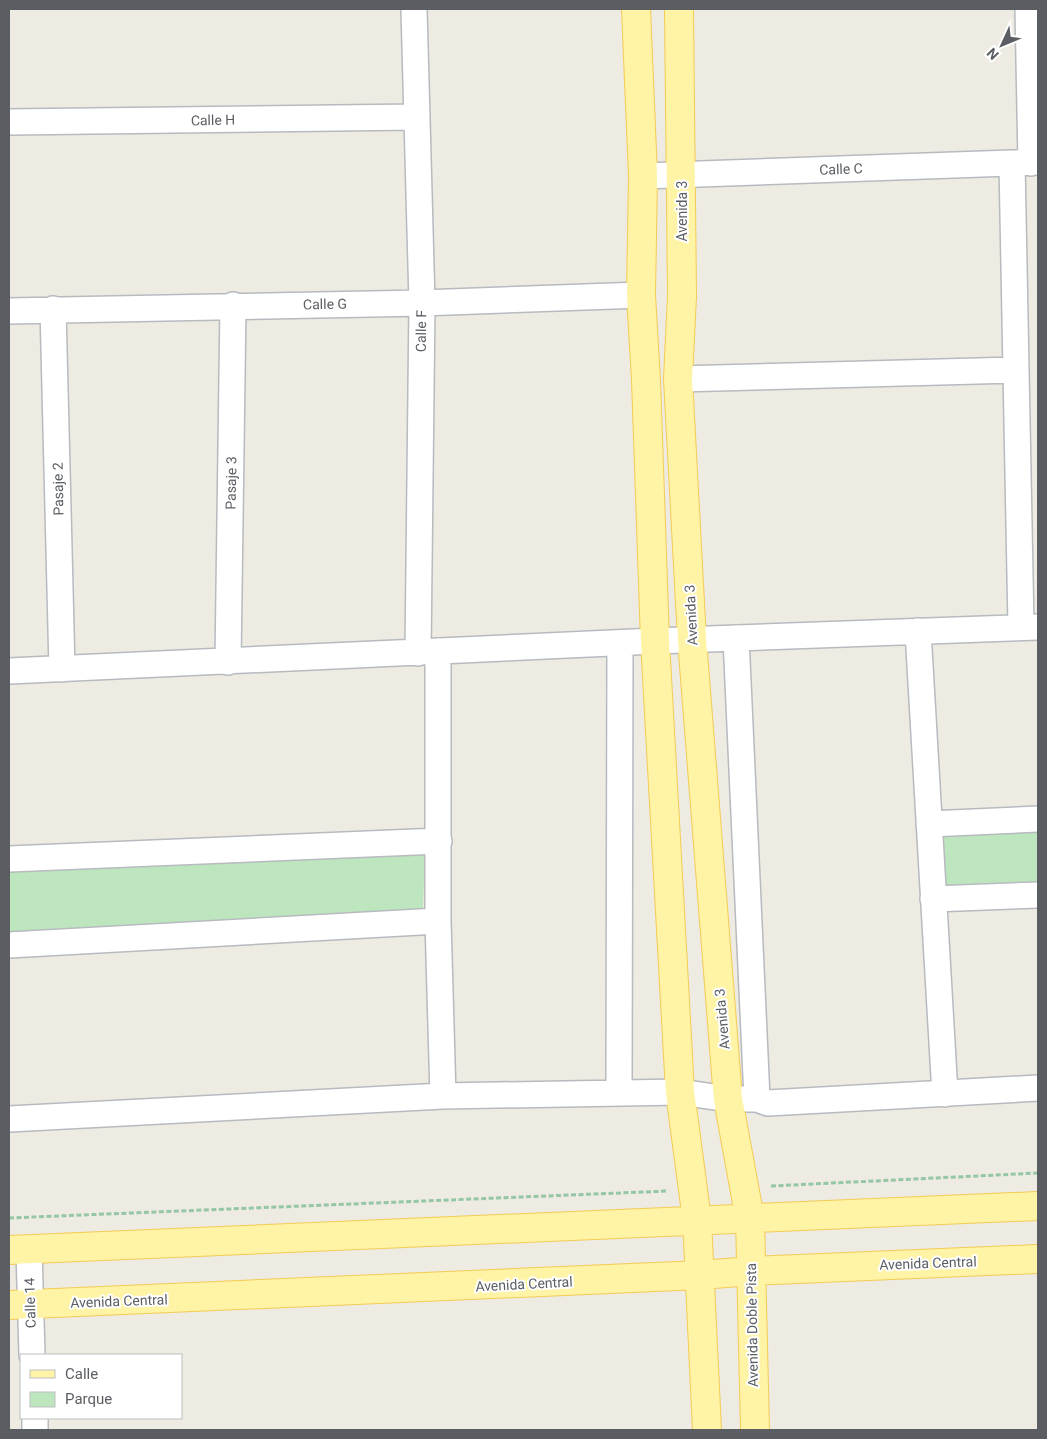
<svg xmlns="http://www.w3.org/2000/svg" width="1047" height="1439" font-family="Roboto,sans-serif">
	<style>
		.green { fill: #bde6be }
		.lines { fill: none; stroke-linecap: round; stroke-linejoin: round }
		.minor-casing { stroke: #b7babf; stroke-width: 28 }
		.major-casing { stroke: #f4cb55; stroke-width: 30 }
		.path { stroke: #96c7a5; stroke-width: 3; stroke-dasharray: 5 2.5; stroke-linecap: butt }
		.minor { stroke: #fff; stroke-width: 25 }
		.major { stroke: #fff3a5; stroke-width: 28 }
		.labels { text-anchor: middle; stroke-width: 4; stroke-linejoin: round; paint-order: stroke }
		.street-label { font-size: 14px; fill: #5a5e63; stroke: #fff }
	</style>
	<rect width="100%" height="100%" fill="#edebe2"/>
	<path class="green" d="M1038,825V884L944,888L937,831Z
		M425,851L423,909L9,937V867Z"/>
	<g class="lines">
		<defs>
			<path id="minor" d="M414,9L422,303L418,653
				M1028,9L1031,163
				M9,122L417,117
				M1012,163L1021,627
				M643,176L1038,162
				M53,309L62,669
				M9,311L422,303L641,295
				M678,379L1015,370
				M918,631L945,1094
				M736,638L757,1099
				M438,651V921L443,1096
				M228,662L233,305
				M9,671L655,641L1038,627
				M929,824L1038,819
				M9,859L439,841
				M933,899L1038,895
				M9,945L438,921
				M619,1093L620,643
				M9,1119L443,1096L680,1092L728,1099H757L768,1103L1038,1088
				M29,1250L32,1355
				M35,1418V1430"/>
			<path id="major" d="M636,9L643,176L641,295L646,380L655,641L680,1092L697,1220L707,1430
				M679,9L682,296L678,379L692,640L728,1099L750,1219L755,1430
				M9,1250L1038,1206
				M9,1305L701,1275L751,1271L1038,1259"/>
		</defs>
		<use href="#minor" class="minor-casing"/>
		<use href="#major" class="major-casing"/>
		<path class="path" d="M771,1186L1038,1173
			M9,1218L668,1191"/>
		<use href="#minor" class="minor"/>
		<use href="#major" class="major"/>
	</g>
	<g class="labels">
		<g class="street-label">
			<text transform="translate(213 120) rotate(-1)" y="5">Calle H</text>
			<text transform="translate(841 169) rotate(-2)" y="5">Calle C</text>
			<text transform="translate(682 211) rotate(-90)" y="5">Avenida 3</text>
			<text transform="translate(325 304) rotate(-1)" y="5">Calle G</text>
			<text transform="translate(421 331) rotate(-89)" y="5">Calle F</text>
			<text transform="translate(231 483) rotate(-89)" y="5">Pasaje 3</text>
			<text transform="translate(58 489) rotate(-91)" y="5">Pasaje 2</text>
			<text transform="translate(691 615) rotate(-93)" y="5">Avenida 3</text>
			<text transform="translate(722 1019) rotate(-95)" y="5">Avenida 3</text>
			<text transform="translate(928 1263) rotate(-2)" y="5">Avenida Central</text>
			<text transform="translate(524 1284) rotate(-3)" y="5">Avenida Central</text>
			<text transform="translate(119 1301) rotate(-2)" y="5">Avenida Central</text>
			<text transform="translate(30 1303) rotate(-92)" y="5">Calle 14</text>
			<text transform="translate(752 1325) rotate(-91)" y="5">Avenida Doble Pista</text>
		</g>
	</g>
	<rect width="1047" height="1439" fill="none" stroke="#5a5e63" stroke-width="20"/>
	<rect x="20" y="1354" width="162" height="65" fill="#ffffff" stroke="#bdbfc1"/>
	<rect x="30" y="1370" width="25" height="8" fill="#fff3a5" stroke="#bdbfc1"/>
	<text x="65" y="1379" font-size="15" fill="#5a5e63">Calle</text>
	<rect x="30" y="1392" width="25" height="15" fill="#bde6be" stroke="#bdbfc1"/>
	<text x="65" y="1404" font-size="15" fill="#5a5e63">Parque</text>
	<g transform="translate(1002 45) rotate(226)" stroke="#ffffff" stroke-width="4" paint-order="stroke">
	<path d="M0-4L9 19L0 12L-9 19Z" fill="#5a5e63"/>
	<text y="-8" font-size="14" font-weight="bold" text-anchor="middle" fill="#5a5e63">N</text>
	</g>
</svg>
